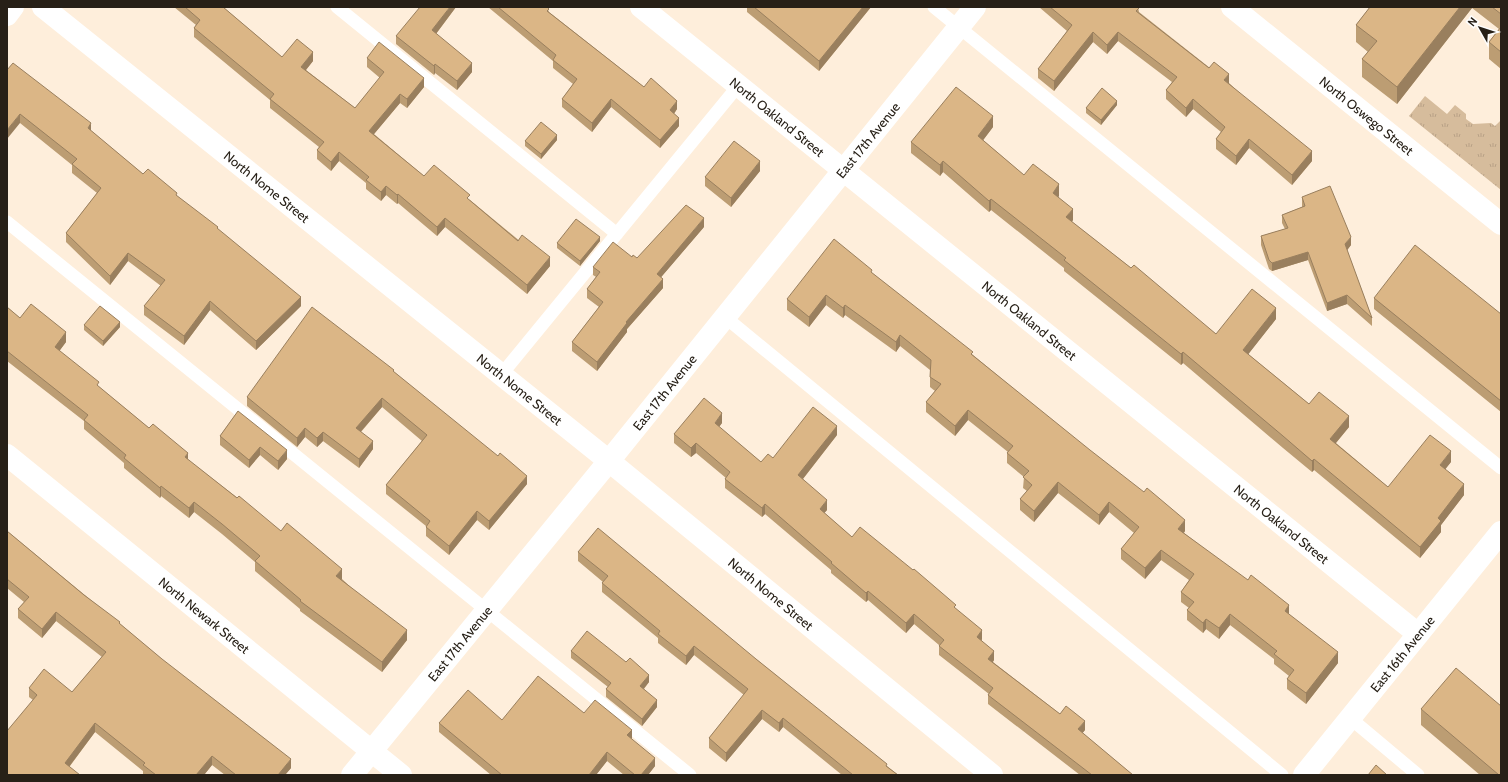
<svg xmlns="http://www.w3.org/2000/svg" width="1508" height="782" font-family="Cabin,sans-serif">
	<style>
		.park { fill: url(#park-tufts) }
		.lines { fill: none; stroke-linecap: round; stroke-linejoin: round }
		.service { stroke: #fff; stroke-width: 13 }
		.minor { stroke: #fff; stroke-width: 22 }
		.tertiary { stroke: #fff; stroke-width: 22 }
		.wall { fill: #bc9d73 }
		.shaded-wall { fill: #997f5e }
		.building { fill: #dbb686; stroke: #997f5e }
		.labels { text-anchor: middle; stroke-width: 3; stroke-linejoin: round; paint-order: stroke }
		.street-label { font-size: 13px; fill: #272017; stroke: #fefefe }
	</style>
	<defs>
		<pattern id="park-tufts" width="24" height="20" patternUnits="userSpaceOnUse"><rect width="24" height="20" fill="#d6bc9c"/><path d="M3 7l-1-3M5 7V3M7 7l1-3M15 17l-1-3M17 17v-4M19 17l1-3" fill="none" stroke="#b8a186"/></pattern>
	</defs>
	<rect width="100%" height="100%" fill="#feeedb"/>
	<path class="park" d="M1425,96L1447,114L1455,105L1466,114V119L1473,124L1491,123L1495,126L1501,120V190L1409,116Z"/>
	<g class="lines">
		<path class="service" d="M337,7L617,234
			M934,7L1501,468
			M7,222L690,775
			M725,317L1282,775
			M501,375L738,86
			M1350,718L1418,775"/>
		<g class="minor">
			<path id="s1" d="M43,7L609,461L992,775"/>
			<path id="s2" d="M641,7L1418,634"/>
			<path id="s3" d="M1232,7L1501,224"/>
			<path d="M7,15L13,7"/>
			<path id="s4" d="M7,455L401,775"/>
		</g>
		<g class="tertiary">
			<path id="s5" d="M352,775L609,461L975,7"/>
			<path id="s6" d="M1304,775L1501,532"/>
		</g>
	</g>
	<path class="wall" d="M174,7H223L282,57L313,61L306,70L355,108L380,78L367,67V58L424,87L407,108L400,103L374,134L424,176L470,200L550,266L527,294L445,227L437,236L398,203L397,204L386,195L381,201L366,189V183L339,161L331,171L317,159V150L319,147L270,108V100L194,37V28L196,25Z
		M456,7L436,34L472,72L457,90L435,73L434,75L396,44V36Z
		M488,7H547L549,12L644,87L677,109L674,114L679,126L660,148L611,107L592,132L562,107V99L573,84L553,68V61Z
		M747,7H871L819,71L747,12Z
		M1039,7H1138L1139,12L1229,83L1312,161L1292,185L1249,148L1236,165L1216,149V139L1221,132L1193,109L1186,117L1166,99V90L1172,82L1118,41L1107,54L1093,42L1054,91L1038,78V69L1067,31Z
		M1370,7H1501V69L1489,59V42L1499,29L1472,8L1397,104L1362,77V59L1368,52L1356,42V25Z
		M7,70L91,131L143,174L177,196L218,229L301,306L256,350L210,310L184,345L144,315V306L161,286L128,261L110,285L66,242V233L97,193L72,173V165L20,123Z
		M1117,105L1101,125L1086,113V108Z
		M993,127L983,140L1024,175L1059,196L1058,197L1073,220L1072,222L1216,334L1276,319L1248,354L1309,404L1349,427L1336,443L1388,487L1451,462L1445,469L1464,495L1441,525V532L1420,558L1314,470L1312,472L1283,448L1183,363L1181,365L1064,271V268L991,210L989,212L943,172L940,176L911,153V142Z
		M557,140L541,159L525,146V141Z
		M760,171L731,207L705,186V177Z
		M1302,197L1351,245L1347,250L1372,318V326L1347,304L1327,311L1308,260L1272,271L1269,269L1261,245V236L1285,229L1282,223V215L1302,207Z
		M704,227L661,277L663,288L627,329V332L597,371L572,351V342L599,307L587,298V289L596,277L593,275V267L637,258Z
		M600,241L580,266L557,248V243Z
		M872,273L973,355L1185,531L1184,533L1289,614L1338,663L1306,704L1287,689V679L1289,676L1274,664V659L1230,625L1219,639L1206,629L1203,633L1187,620V610L1189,608L1181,602V592L1189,580L1161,560L1145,579L1121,559V549L1134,533L1109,512L1099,525L1058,493L1034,522L1020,510V499L1027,491L1023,488L1024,477L1007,463V453L1008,452L968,420L955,436L926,412V402L935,391L930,387V370L900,346L896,352L845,315L843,318L826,305L809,327L787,310V299Z
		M1374,298L1501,314V412L1374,309Z
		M7,307L20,318L66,342L59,351L99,387L188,460L281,531L342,579L407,640L382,672L300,611V609L255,571V562L222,534L194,512L189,518L161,496L160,498L124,468V463L84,429V421L7,361Z
		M84,325L120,327L103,346L84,330Z
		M394,372L527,484L489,530L477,520L449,555L426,536V526L386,494V485L422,441L382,407L361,432L373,449L359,468L323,441L317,447L305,437L297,447L247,406V397Z
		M238,411L287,459L278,470L260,455L249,468L220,445V436Z
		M722,423L719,427L761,462L773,458L837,435L803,479L827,510L824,513L852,537L956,609L982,639V641L994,660L993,662L1060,714L1085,730L1082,733L1133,775H1080L988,704V695L989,694L939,655V645L914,624L906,633L868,600L866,602L831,573V570L765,514L762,517L725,488V479L726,478L696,453L691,457L674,443V434Z
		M7,531L120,624L291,768L285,775H225L212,765L204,775H144L143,774V771L95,732L70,766L7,775L33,700L29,697V688L72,692L102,657L56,621L42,638L18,618V609L24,602L7,588Z
		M578,552L756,659L898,775H842L783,727L779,732L762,719L726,762L709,748V738L744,695L694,655L686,665L658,643V638L602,592V583L603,582L578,561Z
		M571,651L649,682L644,689L657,707L642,726L606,697V689L608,687L571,658Z
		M1421,709L1501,775H1480L1421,725Z
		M584,713L632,738L631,739L655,766L648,775H624L607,761L596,775H491L439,732V723L502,720Z"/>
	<path class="shaded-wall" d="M450,7H456L432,39V30Z
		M863,7H871L819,71V61Z
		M1460,7H1472V8L1397,104V87Z
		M1093,32V42L1054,91V81Z
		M1118,32V41L1107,54V45Z
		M313,52V61L301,76V67Z
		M472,63V72L457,90V81Z
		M435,64V73L434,75V66Z
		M1229,74V84L1224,80Z
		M424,78V87L407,108V99Z
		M400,94V103L369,140V131Z
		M611,99V107L592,132V123Z
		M1193,99V109L1186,117V108Z
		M677,101V109L670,119V110Z
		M1117,101V105L1101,125V120Z
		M20,114V123L7,139V130Z
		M993,116V127L978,147V136Z
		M679,118V126L660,148V140Z
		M91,123V132L88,128Z
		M557,135V140L541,159V154Z
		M1249,139V148L1236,165V156Z
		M1312,151V161L1292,185V175Z
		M339,152V161L331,171V162Z
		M760,161V171L731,207V198Z
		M943,161V172L940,176V165Z
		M1059,184V196L1053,204V193Z
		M386,186V195L381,201V192Z
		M398,194V203L397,204V195Z
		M991,199V210L989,212V201Z
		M1073,209V220L1066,228V217Z
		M445,218V227L437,236V227Z
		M704,218V227L657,282V274Z
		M600,237V241L580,266V261Z
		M1351,237V245L1345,253V244Z
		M1308,252V260L1272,271V263Z
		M128,253V261L110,285V276Z
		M550,257V266L527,294V285Z
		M663,279V288L627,329V332L597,371V362L626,322Z
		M826,295V305L809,327V317Z
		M1347,295V304L1327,311V303Z
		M301,297V306L256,350V341Z
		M210,301V310L184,345V336Z
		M845,305V315L843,318V308Z
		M1276,308V319L1243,361V350Z
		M120,322V327L103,346V341Z
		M66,332V342L55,357V347Z
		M900,335V346L896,352V342Z
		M1183,352V363L1181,365V354Z
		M382,398V407L356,437V428Z
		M968,410V420L955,436V426Z
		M722,413V423L715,432V423Z
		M1349,416V427L1330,450V439Z
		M837,426V435L798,485V475Z
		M305,428V437L297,447V438Z
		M323,432V441L317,447V438Z
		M373,441V449L359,468V459Z
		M696,443V453L691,457V448Z
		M260,447V455L249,468V460Z
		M287,450V459L278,470V461Z
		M1451,451V462L1440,476V465Z
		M188,453V463L185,457Z
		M1314,459V470L1312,472V461Z
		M527,476V484L489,530V521Z
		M1058,482V493L1034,522V511Z
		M1464,484V495L1441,525V532L1420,558V547L1438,518Z
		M161,486V496L160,498V488Z
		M827,500V510L820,518V509Z
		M194,502V512L189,518V508Z
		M1109,502V512L1099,525V515Z
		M765,504V514L762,517V508Z
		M477,511V520L449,555V546Z
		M1185,520V531L1178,539V529Z
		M1161,550V560L1145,579V568Z
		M342,569V579L336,586V576Z
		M868,591V600L866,602V593Z
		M1289,605V616L1285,611Z
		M56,612V621L42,638V629Z
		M914,614V624L906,633V623Z
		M1230,614V625L1219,639V628Z
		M1206,619V629L1203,633V623Z
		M407,630V640L382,672V662Z
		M982,630V639L977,646V637Z
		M694,646V655L686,665V656Z
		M994,651V660L988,668V659Z
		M1338,652V663L1306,704V693Z
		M649,675V682L640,693V686Z
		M657,700V707L642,726V719Z
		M762,710V719L726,762V753Z
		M783,718V727L779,732V723Z
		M1085,721V730L1078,739V729Z
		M95,723V732L65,772V763Z
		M632,730V738L627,744V735Z
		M607,752V761L596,775H589Z
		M212,756V765L204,775H196Z
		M655,758V766L648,775H641Z
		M291,759V768L285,775H278Z"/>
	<path class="building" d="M185,7H223L282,57L297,39L313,52L301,67L355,108L384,72L367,58L379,42L424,78L407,99L400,94L369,131L424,176L434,165L470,195L467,198L518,241L522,235L550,257L527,285L445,218L437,227L398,194L397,195L386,186L381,192L366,180L369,177L339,152L331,162L317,150L324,142L270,99L274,94L194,28L200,20Z
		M420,7H450L432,30L472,63L457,81L435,64L434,66L396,36Z
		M498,7H547L549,9L547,11L644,87L651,78L677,101L670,110L679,118L660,140L611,99L592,123L562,99L577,79L553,60L556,55Z
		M754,7H863L819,61Z
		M1050,7H1138L1139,8L1136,11L1209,68L1214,62L1229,74L1224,80L1312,151L1292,175L1249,139L1236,156L1216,139L1225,127L1193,99L1186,108L1166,90L1177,77L1118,32L1107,45L1093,32L1054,81L1038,69L1072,25Z
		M1370,7H1460L1397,87L1362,59L1377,41L1356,25Z
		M1492,7H1501V14Z
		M1501,27V52L1489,42Z
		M13,63L91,123L88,128L143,174L148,169L177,193L176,195L218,227L217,228L301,297L256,341L210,301L184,336L144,306L165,280L128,253L110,276L66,233L101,188L72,164L77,159L20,114L7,130V70Z
		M956,87L993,116L978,136L1024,175L1033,164L1059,184L1053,193L1073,209L1066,217L1131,268L1134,265L1216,334L1252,289L1276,308L1243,350L1309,404L1319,392L1349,416L1330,439L1388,487L1430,435L1451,451L1440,465L1464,484L1438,518L1441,521L1420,547L1314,459L1312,461L1283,436L1183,352L1181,354L1064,260L1066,258L991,199L989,201L943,161L940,165L911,142Z
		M1102,88L1117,101L1101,120L1086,108Z
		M541,122L557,135L541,154L525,141Z
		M734,141L760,161L731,198L705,177Z
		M1330,186L1351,237L1345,244L1372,318L1347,295L1327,303L1308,252L1272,263L1269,260L1261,236L1288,228L1282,215L1305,206L1302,197Z
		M686,205L704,218L657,274L663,279L626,322L627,323L597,362L572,342L603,302L587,289L600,272L593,267L613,242L632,257L633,255L637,258Z
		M576,219L600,237L580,261L557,243Z
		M834,239L872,270L871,272L973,352L971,354L1090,450L1144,492L1147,488L1185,520L1178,529L1248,580L1251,575L1289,605L1285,611L1338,652L1306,693L1287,679L1294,670L1274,654L1277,651L1230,614L1219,628L1206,619L1203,623L1187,610L1194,602L1181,592L1194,574L1161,550L1145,568L1121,549L1139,527L1109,502L1099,515L1058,482L1034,511L1020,499L1032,485L1023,477L1029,471L1007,453L1013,446L968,410L955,426L926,402L941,384L930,377L931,360L900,335L896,342L845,305L843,308L826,295L809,317L787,299Z
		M1415,245L1501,314V401L1374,298Z
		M31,304L66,332L55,347L99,382L97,385L149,428L153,424L188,453L185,457L237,498L239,496L281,531L287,523L342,569L336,576L407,630L382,662L300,601L301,600L255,561L260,556L222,524L194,502L189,508L161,486L160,488L124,458L126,455L84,420L88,415L7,351V307L20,318Z
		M100,306L120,322L103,341L84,325Z
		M312,307L394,370L393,371L498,456L500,453L527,476L489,521L477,511L449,546L426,527L430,521L386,485L427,435L382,398L356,428L373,441L359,459L323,432L317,438L305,428L297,438L247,397Z
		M704,398L722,413L715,423L761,462L768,454L773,458L813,407L837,426L798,475L827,500L820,509L852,537L860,527L913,570L914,569L956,605L954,607L982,630L977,637L994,651L988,659L1060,714L1066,706L1085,721L1078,729L1133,775H1092L988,695L993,688L939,646L944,640L914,614L906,623L868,591L866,593L831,563L832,562L765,504L762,508L725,479L730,472L696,443L691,448L674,434Z
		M238,411L287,450L278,461L260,447L249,460L220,436Z
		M598,528L756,659L887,764L886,766L898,775H853L783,718L779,723L762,710L726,753L709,738L748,689L694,646L686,656L658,634L660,631L602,583L608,576L578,552Z
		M7,531L84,595L120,622L119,623L162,659L291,759L278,775H236L212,756L196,775H156L143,765L145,763L95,723L65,763L80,775H7V731L37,695L29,688L44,669L72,692L106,652L56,612L42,629L18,609L29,597L7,579Z
		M587,631L626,662L630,658L649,675L640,686L657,700L642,719L606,689L611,683L571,651Z
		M1456,668L1501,706V775H1499L1421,709Z
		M538,676L584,713L595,700L632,730L627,735L655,758L641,775H635L607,752L589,775H502L439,723L468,690L502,720Z
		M1376,765L1387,775H1368Z"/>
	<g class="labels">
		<g class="street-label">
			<text dy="5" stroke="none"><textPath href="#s3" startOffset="173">North Oswego Street</textPath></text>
			<text dy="5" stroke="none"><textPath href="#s2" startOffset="175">North Oakland Street</textPath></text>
			<text dy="5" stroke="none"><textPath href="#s5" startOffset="818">East 17th Avenue</textPath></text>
			<text dy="5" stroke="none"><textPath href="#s1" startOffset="287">North Nome Street</textPath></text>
			<text dy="5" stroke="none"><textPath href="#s2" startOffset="499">North Oakland Street</textPath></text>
			<text dy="5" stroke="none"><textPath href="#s1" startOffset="611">North Nome Street</textPath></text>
			<text dy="5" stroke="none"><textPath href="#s5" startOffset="494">East 17th Avenue</textPath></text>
			<text dy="5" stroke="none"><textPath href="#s2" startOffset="823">North Oakland Street</textPath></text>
			<text dy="5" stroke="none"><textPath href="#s1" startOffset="935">North Nome Street</textPath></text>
			<text dy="5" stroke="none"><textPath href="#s4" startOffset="254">North Newark Street</textPath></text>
			<text dy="5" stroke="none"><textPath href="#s5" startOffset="170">East 17th Avenue</textPath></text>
			<text dy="5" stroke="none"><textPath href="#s6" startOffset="156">East 16th Avenue</textPath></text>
		</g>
	</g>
	<rect width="1508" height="782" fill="none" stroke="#272017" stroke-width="16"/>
	<g transform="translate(1480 28) rotate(309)" stroke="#fefefe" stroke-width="3" paint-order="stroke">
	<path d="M0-3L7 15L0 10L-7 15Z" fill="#272017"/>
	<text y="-6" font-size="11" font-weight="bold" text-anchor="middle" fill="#272017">N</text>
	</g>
</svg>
